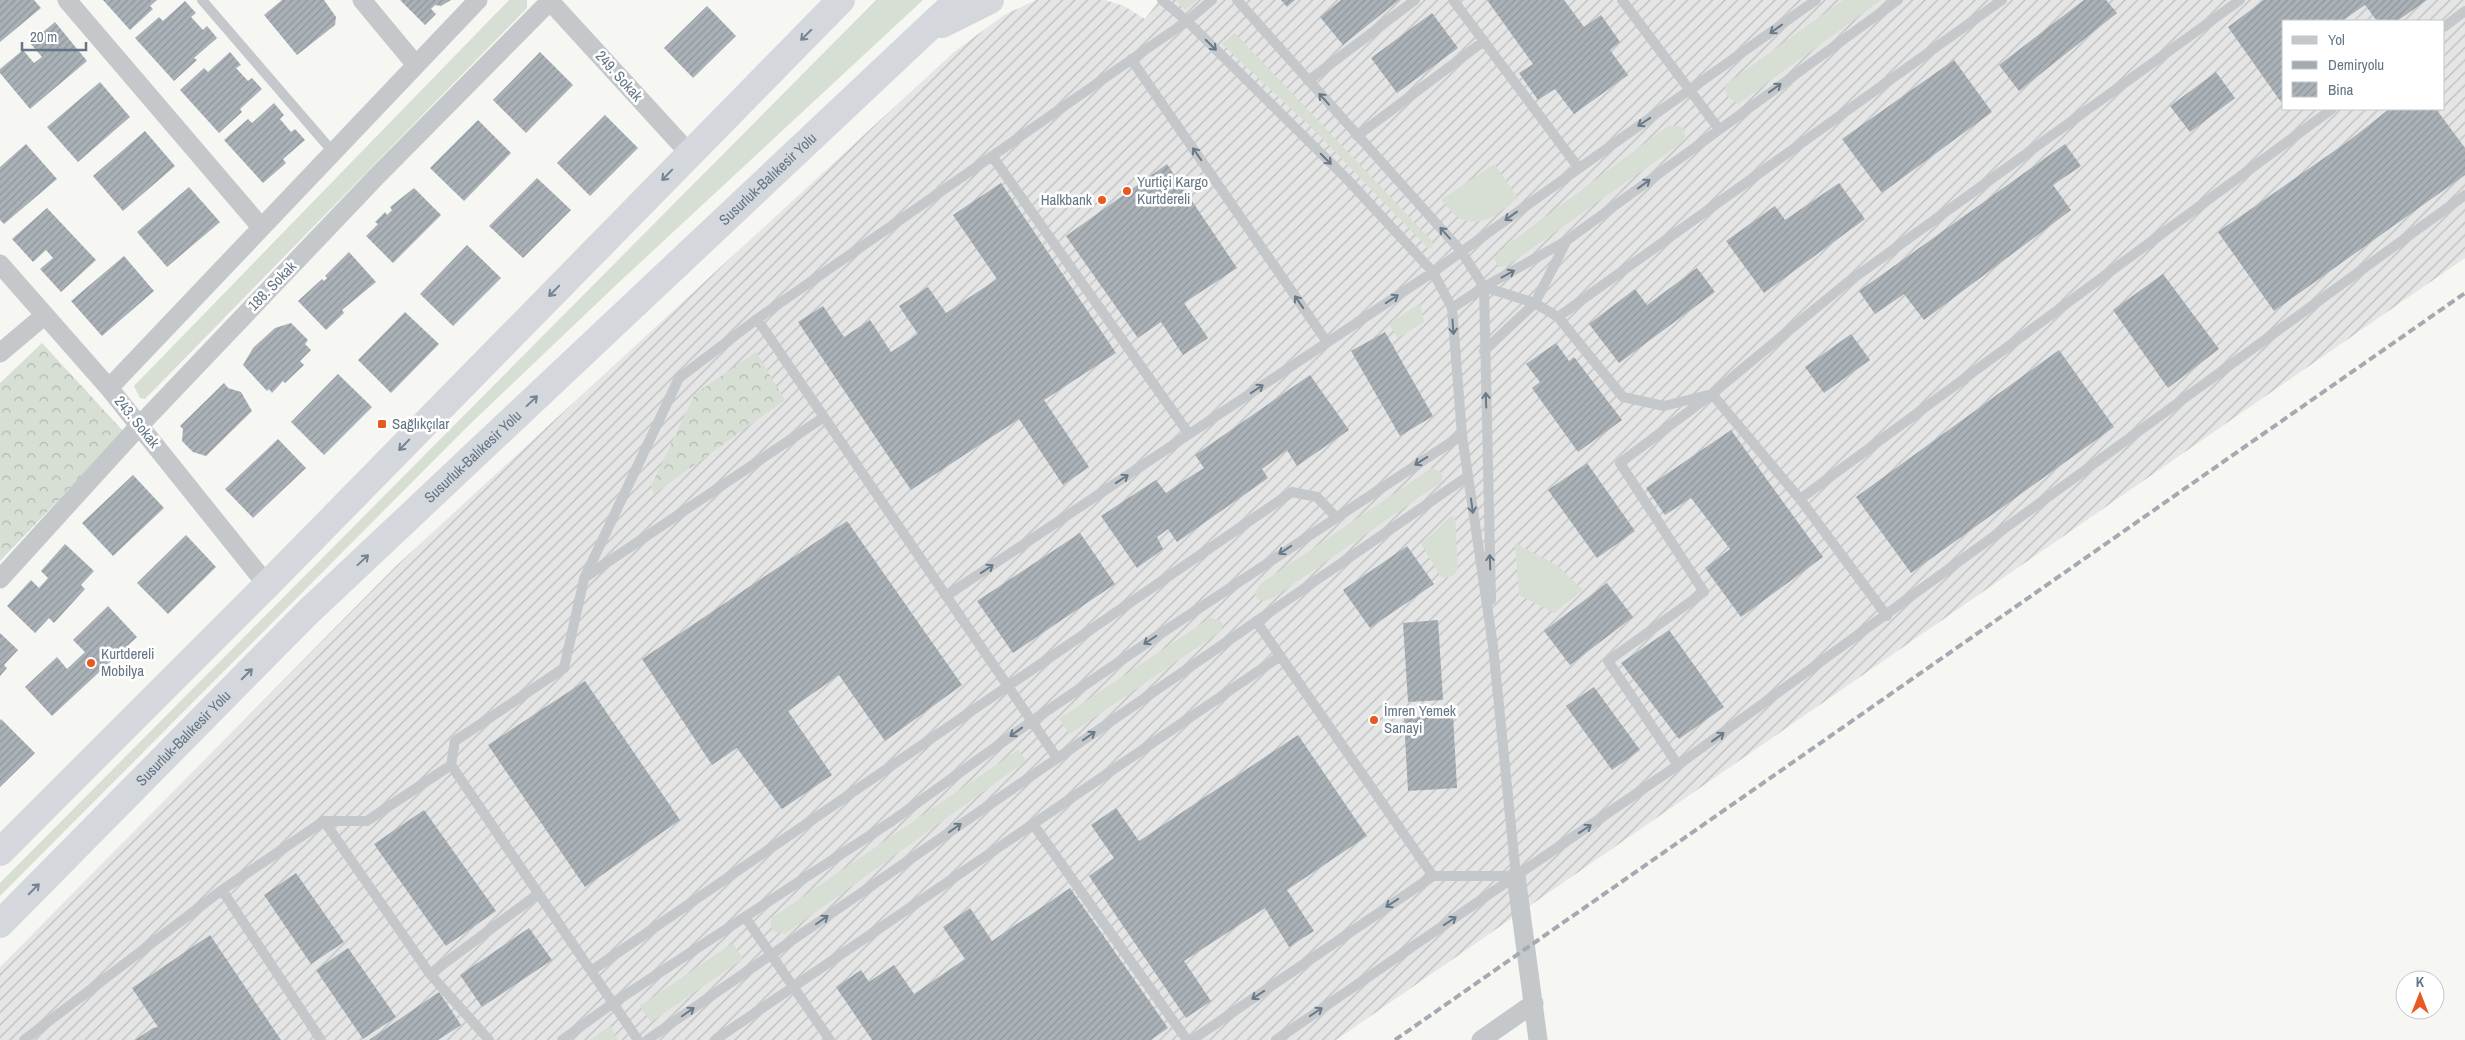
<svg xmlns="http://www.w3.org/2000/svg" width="2465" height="1040" font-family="'Archivo Narrow',sans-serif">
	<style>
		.industrial { fill: url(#industrial-furrows); fill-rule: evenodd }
		.grass { fill: #d7ded4 }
		.forest { fill: url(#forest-crowns) }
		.building { fill: url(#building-hatch) }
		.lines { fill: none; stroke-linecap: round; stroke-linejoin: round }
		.service { stroke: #c4c8cb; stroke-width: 10 }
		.minor { stroke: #c4c8cb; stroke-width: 19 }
		.trunk { stroke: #d4d8dd; stroke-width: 28 }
		.rail { stroke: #a4aab0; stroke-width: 4; stroke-dasharray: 8 4; stroke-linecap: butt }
		.oneway { stroke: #697988 }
		.oneway2 { stroke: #758492 }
		.poi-dot { fill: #e85821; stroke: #fff; stroke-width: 2 }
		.labels { text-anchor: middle; stroke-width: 5; stroke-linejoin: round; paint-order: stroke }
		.street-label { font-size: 15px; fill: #647585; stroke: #fff }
		.poi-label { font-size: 15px; fill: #647585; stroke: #fff; text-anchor: start }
	</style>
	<defs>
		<pattern id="industrial-furrows" width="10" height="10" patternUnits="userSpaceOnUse" patternTransform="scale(1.25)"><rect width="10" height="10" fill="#e4e5e4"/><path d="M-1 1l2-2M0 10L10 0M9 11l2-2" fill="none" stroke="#bcbebe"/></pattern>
		<pattern id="forest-crowns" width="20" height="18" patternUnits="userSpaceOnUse" patternTransform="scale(1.25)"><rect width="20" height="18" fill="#d7ded4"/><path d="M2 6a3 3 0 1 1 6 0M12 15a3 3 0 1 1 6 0" fill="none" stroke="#b2b9b2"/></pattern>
		<pattern id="building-hatch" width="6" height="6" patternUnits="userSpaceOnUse" patternTransform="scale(1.25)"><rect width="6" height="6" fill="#aab2b8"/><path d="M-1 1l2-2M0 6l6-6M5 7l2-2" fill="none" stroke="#8e959b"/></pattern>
	</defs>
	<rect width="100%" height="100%" fill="#f6f6f3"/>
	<path class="industrial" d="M1036,0H1105L1124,6L1145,19L1160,0H2465V258L1336,1040H0V967L395,567L954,52L1004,15ZM2284,21H2444V109H2284Z"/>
	<path class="grass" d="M509,0H527V8L145,399L140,398L134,386Z
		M876,0H923L615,286L467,427L0,896V883Z
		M1176,0H1197L1185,10Z
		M1843,0H1881L1738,104L1727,96L1725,85Z
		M1235,33L1431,240L1433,247L1428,248L1312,128L1222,44Z
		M1676,125L1684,128L1685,137L1680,144L1507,266L1499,267L1494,259L1499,251L1668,126Z
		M1494,164L1518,198C1502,211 1480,231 1458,217C1452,213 1446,205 1441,200Z
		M1420,303L1424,322L1398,338L1389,324Z
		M1432,468L1441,472L1443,477L1440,483L1273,598L1264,601L1257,599L1255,593L1260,584Z
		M1451,516L1455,518L1458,569C1454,577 1450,578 1441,577L1421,544Z
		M1515,543L1558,566L1583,590L1554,613L1519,595Z
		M1210,618L1219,620L1223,624L1221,631L1070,734L1059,719Z
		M1018,750L1026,761L785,934L773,931L770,924L773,917Z
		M733,943L743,959L651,1022L640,1006Z
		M610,1026L618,1040H590Z"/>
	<path class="forest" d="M42,343L124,432L0,561V383Z
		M756,352L785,400L654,494L651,486L695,394Z"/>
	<path class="building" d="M0,0H34L41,8L0,42Z
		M103,0H157L150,6L153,9L130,30Z
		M282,0H324L336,17L335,25L297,55L264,15Z
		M400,0H451L441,6L435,5L431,9L436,14L425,25Z
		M1281,0H1295L1287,7Z
		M1341,0H1399L1343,45L1320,17Z
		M1487,0H1564L1584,27L1601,15L1620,42L1610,50L1628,75L1574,114L1555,89L1538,100L1519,73L1533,64Z
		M2084,0H2106L2117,13L2019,91L1999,65Z
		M2264,0H2427L2397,21H2377L2365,5L2342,21H2284V100L2281,102L2228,27Z
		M185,1L196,13L191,17L203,30L207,26L217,38L194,58L197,60L174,81L135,38L159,17L163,21Z
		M707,6L736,36L693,78L664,48Z
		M1432,13L1458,48L1397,93L1371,58Z
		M55,22L87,61L30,109L0,73V69L23,50L34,63L42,57L30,43Z
		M230,52L241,65L236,68L248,81L252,78L262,89L240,109L242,112L219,133L180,90L204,68L208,72Z
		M540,52L573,85L526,133L493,100Z
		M1954,60L1992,112L1882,193L1842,139Z
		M2216,72L2235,98L2190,132L2170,106Z
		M100,82L130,117L78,162L47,127Z
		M274,103L284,115L280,119L291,132L295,129L305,140L283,159L286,163L263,183L224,140L248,119L252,123Z
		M2389,109H2436L2465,148V175L2274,311L2218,232L2350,140Z
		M605,115L638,148L590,196L557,163Z
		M478,120L511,153L464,201L430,168Z
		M145,131L175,166L123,211L93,176Z
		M26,144L57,179L4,224L0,220V167Z
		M2065,144L2081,166L2053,185L2071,210L1924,320L1904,294L1875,314L1859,291Z
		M1167,164L1237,268L1184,303L1208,338L1183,355L1161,322L1138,338L1066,236Z
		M537,178L571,210L523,258L489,226Z
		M1001,183L1116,353L1044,400L1089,467L1063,485L1019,419L911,490L798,322L823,306L844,337L870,320L891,352L918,334L899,306L928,287L946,313L997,279L953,215Z
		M1839,183L1865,219L1764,293L1726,241L1775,206L1785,220Z
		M189,187L220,222L167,267L137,232Z
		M414,188L441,215L393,263L366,236L378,224L375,222L385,212L387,215L392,210L390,207Z
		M47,208L96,260L61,292L40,269L53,258L46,250L33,262L12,239Z
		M467,245L501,278L453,326L420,294Z
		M349,252L376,282L342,310L344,313L326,330L298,301L322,279L324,281L327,278L325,276Z
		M124,256L154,291L102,336L71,301Z
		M1697,268L1715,292L1619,363L1589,324L1635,289L1647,305Z
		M2163,274L2219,349L2168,388L2113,310Z
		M405,312L439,344L391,393L358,360Z
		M291,323L308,340L305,344L311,350L300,361L304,365L285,383L283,381L272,393L269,389L267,391L243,365L253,348L275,328Z
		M1385,332L1433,416L1400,436L1351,351Z
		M1851,334L1870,360L1824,393L1805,367Z
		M1556,343L1569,361L1574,357L1622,420L1578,452L1532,388L1540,382L1526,364Z
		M2059,350L2114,427L1911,573L1856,497Z
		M338,374L372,407L324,455L291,422Z
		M1310,375L1349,430L1297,466L1287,450L1262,469L1268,478L1177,542L1168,529L1157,537L1163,549L1137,568L1101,516L1156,480L1166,493L1191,476L1204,468L1195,455Z
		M224,383L228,388L241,392L252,411L206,456L193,452L182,441L183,429L180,426Z
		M1731,430L1823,557L1741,617L1705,568L1730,549L1711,524L1691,498L1665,515L1646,488Z
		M278,439L306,468L253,518L225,489Z
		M1587,463L1635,531L1597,558L1548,490Z
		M133,475L164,508L113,556L82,523Z
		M847,521L962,685L885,741L839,675L788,711L832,775L782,809L737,748L712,765L642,659Z
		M1080,533L1115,584L1013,653L977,601Z
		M186,535L216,567L168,614L137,583Z
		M65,544L94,571L81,585L85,589L54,623L49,618L35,633L7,606L31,580L39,588L48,578L41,571Z
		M1407,546L1434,584L1370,628L1343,590Z
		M1607,583L1633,617L1570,665L1544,631Z
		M108,606L137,637L52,716L25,687L57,657L67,669L85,652L73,640Z
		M1438,620L1443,700L1408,702L1403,623Z
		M1669,630L1724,707L1679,739L1621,663Z
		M0,633L18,650L4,665L7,668L0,676Z
		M585,681L680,820L585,887L488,745Z
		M1594,687L1640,750L1612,770L1566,706Z
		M1453,715L1457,788L1408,791L1404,718Z
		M1,719L35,753L0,787V721Z
		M1298,735L1367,836L1287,890L1314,931L1289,947L1265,908L1184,961L1211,1001L1186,1018L1089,876L1114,858L1091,825L1116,808L1139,841Z
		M424,810L496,911L446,946L374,844Z
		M296,873L344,942L311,964L264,895Z
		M1070,888L1168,1028L1151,1040H872L836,987L861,970L869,982L894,965L914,994L965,959L943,927L970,908L992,941Z
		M529,928L552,960L482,1007L460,975Z
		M210,935L281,1040H135L153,1028L158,1027L132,988Z
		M348,948L396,1017L363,1039L316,970Z
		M439,992L461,1025L438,1040H369Z"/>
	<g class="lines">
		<path class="service" d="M202,0L333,152
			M1162,0L1187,21L1346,178L1433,272L1452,308L1462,435L1493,646L1516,876H1433L1192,1040
			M1237,0L1461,251L1484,287L1491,600
			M1453,0L1578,167
			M1622,0L1719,129
			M2444,27L2465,11
			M1131,59L1327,342
			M1308,81L1415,0
			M1357,136L1484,41
			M992,156L1189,434
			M1484,287L1535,303L1558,317L1623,397L1664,406L1712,394L1800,499L1887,616
			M1452,308L1484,287L1566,241L1898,0
			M1558,317L2002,0
			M757,319L1057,758
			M1484,351L1535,303L1566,242
			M1800,499L2332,109
			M584,578L824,417
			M946,596L1433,272L1816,0
			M1256,621L1433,876
			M451,765L638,1040
			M1678,765L1608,661L1704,592L1620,463L1712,394L1844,285L2240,0
			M324,821L430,974L489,1040
			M1033,824L1187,1040
			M222,890L321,1040
			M745,917L830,1040
			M591,971L1292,492L1317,497L1335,516
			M430,974L538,894
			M24,1040L222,890L324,821H367L451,765L455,741L564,668L584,579L679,378L757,319L1187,21L1212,0
			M562,1040L613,1003L892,821L1032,721L1154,638L1462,435
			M647,1040L1468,476
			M715,1040L1279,657
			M1276,1040L1678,765L2465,195"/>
		<path class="minor" d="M67,0L261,227
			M362,0L416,65
			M549,0L689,153
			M0,264L109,388L267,585
			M0,353L45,315
			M109,388L478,0
			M0,579L140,425L376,177L551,0
			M1516,876L1538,1040
			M1481,1040L1534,1003"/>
		<g class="trunk">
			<path d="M942,24L990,0"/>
			<path d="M0,852L267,585L841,0"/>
			<path id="s1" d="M0,924L307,613L958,0"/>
		</g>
		<path class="rail" d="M1395,1040L2465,293"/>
	</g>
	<defs><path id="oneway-shaft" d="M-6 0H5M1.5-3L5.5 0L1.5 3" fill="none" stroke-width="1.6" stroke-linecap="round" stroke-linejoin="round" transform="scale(1.25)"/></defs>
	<g class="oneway">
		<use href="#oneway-shaft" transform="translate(1776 29) rotate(144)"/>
		<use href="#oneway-shaft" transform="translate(1211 45) rotate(45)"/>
		<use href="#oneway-shaft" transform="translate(1775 88) rotate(-36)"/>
		<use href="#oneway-shaft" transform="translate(1324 99) rotate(-132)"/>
		<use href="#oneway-shaft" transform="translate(1644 122) rotate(146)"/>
		<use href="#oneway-shaft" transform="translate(1197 154) rotate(-125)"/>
		<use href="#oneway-shaft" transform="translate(1326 159) rotate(45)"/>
		<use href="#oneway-shaft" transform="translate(1644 184) rotate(-36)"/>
		<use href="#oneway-shaft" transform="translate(1511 216) rotate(144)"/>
		<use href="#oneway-shaft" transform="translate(1445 233) rotate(-132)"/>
		<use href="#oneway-shaft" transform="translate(1508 274) rotate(-29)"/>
		<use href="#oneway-shaft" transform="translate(1392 299) rotate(-33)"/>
		<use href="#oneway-shaft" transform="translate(1299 302) rotate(-125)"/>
		<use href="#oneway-shaft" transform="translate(1453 327) rotate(86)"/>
		<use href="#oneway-shaft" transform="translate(1257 389) rotate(-34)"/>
		<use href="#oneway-shaft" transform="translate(1486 400) rotate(-92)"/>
		<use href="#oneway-shaft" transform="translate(1421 461) rotate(147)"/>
		<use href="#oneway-shaft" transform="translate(1122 479) rotate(-34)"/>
		<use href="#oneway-shaft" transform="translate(1472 506) rotate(82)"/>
		<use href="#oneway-shaft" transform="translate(1285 550) rotate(146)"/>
		<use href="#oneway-shaft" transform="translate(1490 562) rotate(-92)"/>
		<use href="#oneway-shaft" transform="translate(987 569) rotate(-34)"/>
		<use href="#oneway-shaft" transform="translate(1150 640) rotate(146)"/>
		<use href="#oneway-shaft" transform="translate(1016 732) rotate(144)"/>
		<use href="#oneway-shaft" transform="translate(1089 736) rotate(-35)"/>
		<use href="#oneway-shaft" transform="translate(1718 737) rotate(-36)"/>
		<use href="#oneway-shaft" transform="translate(955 828) rotate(-35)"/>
		<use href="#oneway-shaft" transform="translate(1585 829) rotate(-34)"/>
		<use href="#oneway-shaft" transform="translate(1392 903) rotate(146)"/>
		<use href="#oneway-shaft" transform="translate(822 920) rotate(-35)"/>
		<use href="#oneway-shaft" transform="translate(1450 921) rotate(-34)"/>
		<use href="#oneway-shaft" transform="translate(1258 995) rotate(146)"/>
		<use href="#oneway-shaft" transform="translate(688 1012) rotate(-35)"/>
		<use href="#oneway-shaft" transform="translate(1316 1012) rotate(-34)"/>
	</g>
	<g class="oneway2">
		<use href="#oneway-shaft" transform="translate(806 35) rotate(135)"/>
		<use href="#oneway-shaft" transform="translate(667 175) rotate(134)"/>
		<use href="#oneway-shaft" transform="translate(554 291) rotate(134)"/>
		<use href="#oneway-shaft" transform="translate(532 401) rotate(-43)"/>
		<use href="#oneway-shaft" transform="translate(404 445) rotate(134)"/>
		<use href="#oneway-shaft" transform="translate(363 560) rotate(-43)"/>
		<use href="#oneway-shaft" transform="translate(247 674) rotate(-45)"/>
		<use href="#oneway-shaft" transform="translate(34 889) rotate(-45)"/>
	</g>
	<g class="poi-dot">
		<circle cx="1127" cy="191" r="5"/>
		<circle cx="1102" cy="200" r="5"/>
		<rect x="377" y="419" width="10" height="10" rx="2.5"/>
		<circle cx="91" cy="663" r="5"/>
		<circle cx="1374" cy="720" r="5"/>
	</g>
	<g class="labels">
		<g class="street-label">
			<text transform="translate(619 76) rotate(48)" y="5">249. Sokak</text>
			<text dy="5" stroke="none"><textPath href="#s1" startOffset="1070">Susurluk-Balıkesir Yolu</textPath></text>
			<text transform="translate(272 286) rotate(-46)" y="5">188. Sokak</text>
			<text transform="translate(137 422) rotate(51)" y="5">243. Sokak</text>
			<text dy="5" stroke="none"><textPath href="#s1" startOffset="665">Susurluk-Balıkesir Yolu</textPath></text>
			<text dy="5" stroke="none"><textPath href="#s1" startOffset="261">Susurluk-Balıkesir Yolu</textPath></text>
		</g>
		<g class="poi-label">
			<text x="1137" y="187">Yurtiçi Kargo<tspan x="1137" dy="17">Kurtdereli</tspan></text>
			<text x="1092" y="205" text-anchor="end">Halkbank</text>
			<text x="392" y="429">Sağlıkçılar</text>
			<text x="101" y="659">Kurtdereli<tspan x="101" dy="17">Mobilya</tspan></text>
			<text x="1384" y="716">İmren Yemek<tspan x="1384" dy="17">Sanayi</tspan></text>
		</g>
	</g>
	<rect x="2282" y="20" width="162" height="90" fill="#ffffff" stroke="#c1c8ce"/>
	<rect x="2292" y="36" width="25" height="8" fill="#c4c8cb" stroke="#c1c8ce"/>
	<text x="2328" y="45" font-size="15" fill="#647585">Yol</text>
	<rect x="2292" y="61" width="25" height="8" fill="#a4aab0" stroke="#c1c8ce"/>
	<text x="2328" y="70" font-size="15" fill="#647585">Demiryolu</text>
	<rect x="2292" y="82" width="25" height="15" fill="url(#building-hatch)" stroke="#c1c8ce"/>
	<text x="2328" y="95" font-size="15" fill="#647585">Bina</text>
	<g transform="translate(2420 995)"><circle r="24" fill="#ffffff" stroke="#c1c8ce"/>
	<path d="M0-4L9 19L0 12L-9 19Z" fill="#e85821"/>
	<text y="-8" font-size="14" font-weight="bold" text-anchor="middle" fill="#647585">K</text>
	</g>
	<path d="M22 42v8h64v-8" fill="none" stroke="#647585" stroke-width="2.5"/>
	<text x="30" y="42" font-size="15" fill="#647585" stroke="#ffffff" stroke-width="4" paint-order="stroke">20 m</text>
</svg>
